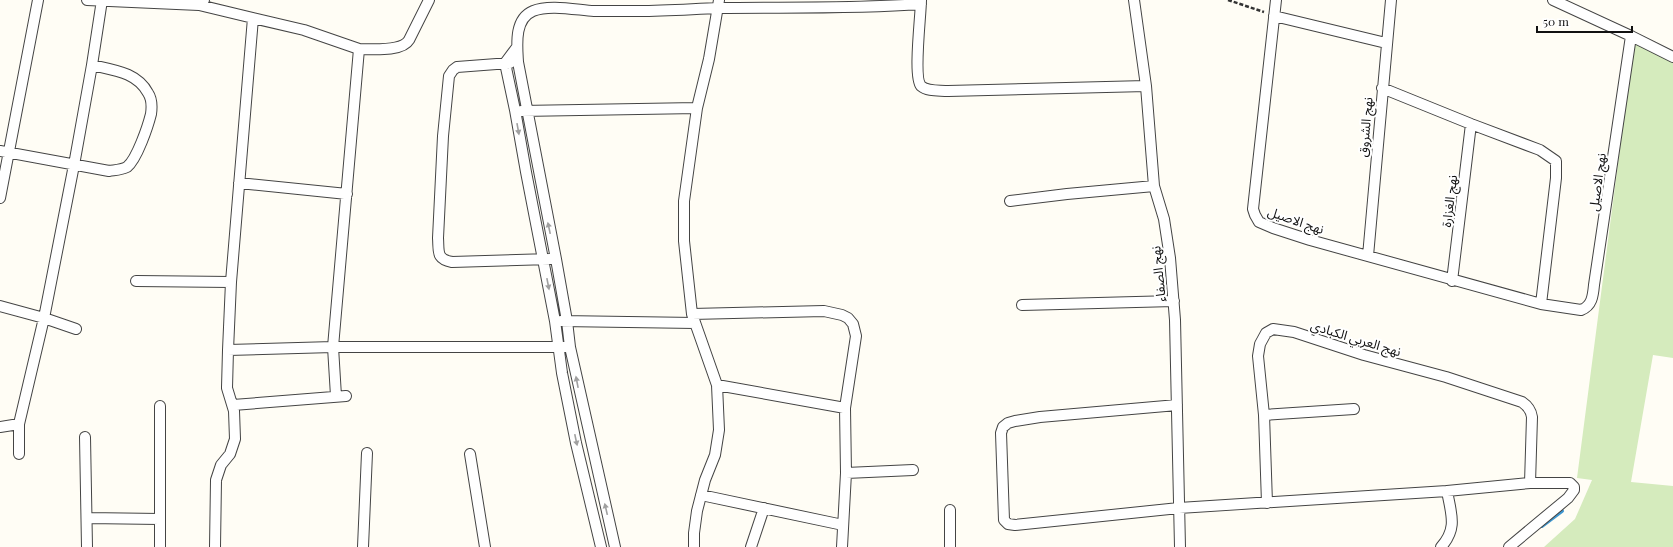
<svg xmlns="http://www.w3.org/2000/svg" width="1673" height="547" font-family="'Playfair Display','Noto Sans Arabic',serif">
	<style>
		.green { fill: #d5ebbd }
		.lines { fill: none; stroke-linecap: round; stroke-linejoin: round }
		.stream { stroke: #3f96cf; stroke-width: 4 }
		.street-casing { stroke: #444; stroke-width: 12 }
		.path { stroke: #333; stroke-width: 2.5; stroke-dasharray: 4 2; stroke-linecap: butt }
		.street { stroke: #fff; stroke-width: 10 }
		.oneway { fill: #a0a0a0 }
		.labels { text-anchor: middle; stroke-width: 4; stroke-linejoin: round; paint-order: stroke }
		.street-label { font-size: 13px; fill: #111; stroke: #fff }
	</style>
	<rect width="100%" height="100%" fill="#fffdf5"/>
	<path class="green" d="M1634,41L1673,61V358L1653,355L1631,482L1673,486V547H1544L1575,519L1592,480L1577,478Z"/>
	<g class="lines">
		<path class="stream" d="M1542,526L1562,511"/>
		<defs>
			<path id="street" d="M87,0L199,5L204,0
				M921,0C921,15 913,77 921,86C928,92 940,90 948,91L1146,86
				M1134,0L1146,86L1154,186L1164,219L1170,258L1175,320L1180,547
				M1276,0L1253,209L1255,215L1259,222L1273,228L1310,240L1541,304L1581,310C1592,306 1593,296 1594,285L1631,36
				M1553,0L1631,36L1673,57
				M199,5L253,18L231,282L228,350L227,388L234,411L235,439L230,454L221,465L216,480L215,547
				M1274,16L1386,43
				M253,18L304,30L359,49L333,347L336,396
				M517,47L505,63L515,110L526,172L555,321L562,373L576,443L601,547
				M359,49C372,49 402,52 409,40L429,0
				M510,63L457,67L453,70L449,76L443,136L438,238C439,252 436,259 452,262L550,259
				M1382,88L1471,124L1540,150L1556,161V178L1541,304
				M521,111L697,108
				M0,151L109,171C115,170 121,170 127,167C137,159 148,126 151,114C152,107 152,99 148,93C137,72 113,70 92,65
				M239,183L347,194
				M0,198L38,0
				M1010,201L1067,194L1154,186
				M1368,256L1391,0
				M136,281L231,282
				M1452,281L1471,124
				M1022,305L1174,301
				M0,306L44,318L76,329
				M692,314L824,311L842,315L848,318L853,324L856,336L845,408L846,473L842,547
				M561,321L695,323
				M228,350L333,347H564
				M717,385L845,408
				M233,405L346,396
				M1177,405L1040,417L1015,421L1008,423L1003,427L1001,433L1004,520L1008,524L1015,525L1179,508L1447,491L1530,483H1570L1574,487V490L1568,498L1509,547
				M160,406V547
				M1264,415L1354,409
				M0,427L19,424
				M85,437L87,547
				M19,454V424L44,318L74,165L92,65L102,0
				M470,454L485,547
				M846,473L913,470
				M701,495L843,525
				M1267,503L1264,415L1258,356L1260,344L1266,333L1273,329L1294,332L1364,355L1446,377L1522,402C1528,406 1531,410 1532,417L1530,483
				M950,510V547
				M87,518L160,519
				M363,547L367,453
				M615,547L570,347L567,321L556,259L518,62C517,45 514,19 533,11C549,4 577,10 594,11C609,11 624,11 639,11C665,11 692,9 718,8C786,7 853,9 921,4
				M694,547V533L697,511L705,480L715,455L719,430L717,385L692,314L684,241V201L697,108L709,59L719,0
				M751,547L764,508
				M1441,547C1458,528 1451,514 1447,491"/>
		</defs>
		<use href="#street" class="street-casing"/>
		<path class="path" d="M1228,0L1264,12"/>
		<use href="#street" class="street"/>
	</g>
	<defs><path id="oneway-solid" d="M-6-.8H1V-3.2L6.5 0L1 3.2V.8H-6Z"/></defs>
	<g class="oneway">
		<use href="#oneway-solid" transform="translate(518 129) rotate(80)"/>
		<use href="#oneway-solid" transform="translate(549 228) rotate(-102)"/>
		<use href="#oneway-solid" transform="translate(548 284) rotate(79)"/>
		<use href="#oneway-solid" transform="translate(577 382) rotate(-101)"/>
		<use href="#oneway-solid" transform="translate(576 440) rotate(78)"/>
		<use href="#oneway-solid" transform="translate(606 509) rotate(-103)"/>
	</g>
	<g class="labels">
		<g class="street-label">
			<text transform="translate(1365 127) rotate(-85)" y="5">نهج الشروق</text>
			<text transform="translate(1597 182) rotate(-82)" y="5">نهج الاصيل</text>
			<text transform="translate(1449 201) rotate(-83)" y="5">نهج الغزارة</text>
			<text transform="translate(1296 220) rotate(19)" y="5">نهج الاصيل</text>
			<text transform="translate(1158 274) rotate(-96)" y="5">نهج الصفاء</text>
			<text transform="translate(1356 338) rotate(17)" y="5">نهج العربي الكبادي</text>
		</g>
	</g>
	<path d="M1537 26v6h95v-6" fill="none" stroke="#111111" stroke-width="2"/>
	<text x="1543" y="26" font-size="12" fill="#111111" stroke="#ffffff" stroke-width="3" paint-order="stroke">50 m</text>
</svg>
